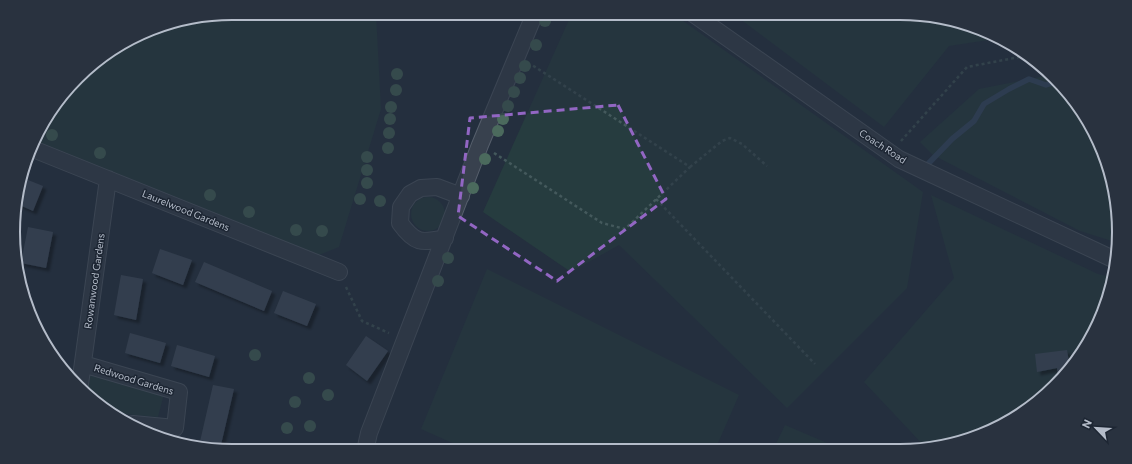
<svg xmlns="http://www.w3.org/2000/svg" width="1132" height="464" font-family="Commissioner,sans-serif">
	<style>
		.green { fill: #263c3f }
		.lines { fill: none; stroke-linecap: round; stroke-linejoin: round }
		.stream { stroke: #394c67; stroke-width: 5.5 }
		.building { fill: #455162; filter: url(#shadow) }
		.street-casing { stroke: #565f6c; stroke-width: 18 }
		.path { stroke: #44595c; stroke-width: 2.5; stroke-dasharray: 3 3; stroke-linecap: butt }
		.street { stroke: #38414e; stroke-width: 16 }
		.tree { fill: #4b6a5d }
		.marked { fill: none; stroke: #9266c3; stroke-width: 3; stroke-dasharray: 8 5; stroke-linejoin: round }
		.labels { text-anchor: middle; stroke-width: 3; stroke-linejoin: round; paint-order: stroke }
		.street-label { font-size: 10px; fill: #b4bcc9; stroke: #1d2633 }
		.rim { fill: none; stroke: #b4bcc9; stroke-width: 2 }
	</style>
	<defs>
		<filter id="shadow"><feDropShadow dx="3.5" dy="3.5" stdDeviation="1" flood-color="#0009"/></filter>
	</defs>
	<rect width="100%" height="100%" fill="#242f3e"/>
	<path class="green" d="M232,13H376L381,109L339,247L319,255L36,141L42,123L88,67L161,25Z
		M572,13H672L923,192L907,288L787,408L619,245L571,272L483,212Z
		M732,13H900L970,25L995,39L949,46L884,127Z
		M1050,75L1096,135L1119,217L1115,242L1080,231L933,155L920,142L979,89Z
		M931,195L1098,274L1111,277L1107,302L1082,353L1044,397L997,429L927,449L864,382L954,278Z
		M411 214a17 17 0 1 1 34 0a17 17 0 1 1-34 0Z
		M487,269L739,395L715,450H468L421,429Z
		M89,375L164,394L158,417L112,413L99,406L86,391Z
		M785,425L841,449L773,450Z"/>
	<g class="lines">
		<path class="stream" d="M926,166L952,139L974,121L984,104L1009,89L1029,79L1046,85L1055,82"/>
	</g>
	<path class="building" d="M23,178L43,186L33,211L15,203Z
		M28,227L53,232L46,268L21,263Z
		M160,249L192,260L183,285L152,273Z
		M204,262L272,291L264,311L195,282Z
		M121,275L143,279L136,320L114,315Z
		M283,291L316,304L307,326L274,313Z
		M130,333L166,343L160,363L125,353Z
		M366,336L388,351L367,381L346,365Z
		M177,345L215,356L209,377L171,366Z
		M1067,350L1070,368L1058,381L1057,368L1037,372L1035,354Z
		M213,385L234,389L220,449L199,446Z"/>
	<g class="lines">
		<defs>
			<path id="street" d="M692,13L899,159L1113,259
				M33,149L339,272
				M445,238C421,243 415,244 400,223L401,207L410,194L421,188L437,187L461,196
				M83,364L179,392L175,428L133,424
				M80,384L108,179
				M365,451L369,433L480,145L535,13"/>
		</defs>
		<use href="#street" class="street-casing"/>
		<path class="path" d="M901,141L967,67L1025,56
			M494,153L602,223L625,229L690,167L532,65
			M690,167L722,141L730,138L742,144L767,166
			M656,199L815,364
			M346,287L362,321L389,333"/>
		<use href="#street" class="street"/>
	</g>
	<g class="tree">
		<circle cx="545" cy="21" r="6"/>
		<circle cx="536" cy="45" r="6"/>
		<circle cx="525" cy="66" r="6"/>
		<circle cx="397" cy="74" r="6"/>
		<circle cx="520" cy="78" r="6"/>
		<circle cx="396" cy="90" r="6"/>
		<circle cx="514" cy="92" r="6"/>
		<circle cx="508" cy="106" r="6"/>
		<circle cx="391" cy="107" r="6"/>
		<circle cx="390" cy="119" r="6"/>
		<circle cx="503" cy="119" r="6"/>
		<circle cx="498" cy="131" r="6"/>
		<circle cx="389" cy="133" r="6"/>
		<circle cx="52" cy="135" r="6"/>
		<circle cx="388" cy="148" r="6"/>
		<circle cx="100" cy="153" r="6"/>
		<circle cx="367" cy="157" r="6"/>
		<circle cx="485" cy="159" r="6"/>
		<circle cx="367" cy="170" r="6"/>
		<circle cx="367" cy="183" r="6"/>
		<circle cx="473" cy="188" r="6"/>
		<circle cx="210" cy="195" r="6"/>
		<circle cx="360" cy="199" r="6"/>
		<circle cx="380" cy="201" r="6"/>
		<circle cx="249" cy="212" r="6"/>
		<circle cx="296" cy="230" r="6"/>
		<circle cx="322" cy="231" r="6"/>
		<circle cx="448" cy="258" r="6"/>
		<circle cx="438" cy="281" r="6"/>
		<circle cx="255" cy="355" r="6"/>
		<circle cx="309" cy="378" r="6"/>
		<circle cx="328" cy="395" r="6"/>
		<circle cx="295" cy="402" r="6"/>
		<circle cx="310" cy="426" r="6"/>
		<circle cx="287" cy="428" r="6"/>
	</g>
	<path d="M0 0H1132V464H0ZM618,105L666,199L557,281L458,216L470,118Z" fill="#242f3e" fill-opacity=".55" fill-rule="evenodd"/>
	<path class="marked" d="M618,105L666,199L557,281L458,216L470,118Z"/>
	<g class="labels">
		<g class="street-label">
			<text transform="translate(883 146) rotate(33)" y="4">Coach Road</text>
			<text transform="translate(186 210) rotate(22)" y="4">Laurelwood Gardens</text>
			<text transform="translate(94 281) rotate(-82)" y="4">Rowanwood Gardens</text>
			<text transform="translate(134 379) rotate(17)" y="4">Redwood Gardens</text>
		</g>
	</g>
	<path d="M0 0H1132V464H0ZM232 20H900A212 212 0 0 1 1112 232V232A212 212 0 0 1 900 444H232A212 212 0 0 1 20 232V232A212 212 0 0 1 232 20Z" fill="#29323f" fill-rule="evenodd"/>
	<path class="rim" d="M232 20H900A212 212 0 0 1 1112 232V232A212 212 0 0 1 900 444H232A212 212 0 0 1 20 232V232A212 212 0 0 1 232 20Z"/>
	<g transform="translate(1096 428) rotate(295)" stroke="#1d2633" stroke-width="3" paint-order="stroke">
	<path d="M0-3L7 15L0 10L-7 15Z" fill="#b4bcc9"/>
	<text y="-6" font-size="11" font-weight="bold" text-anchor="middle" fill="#b4bcc9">N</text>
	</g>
</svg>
